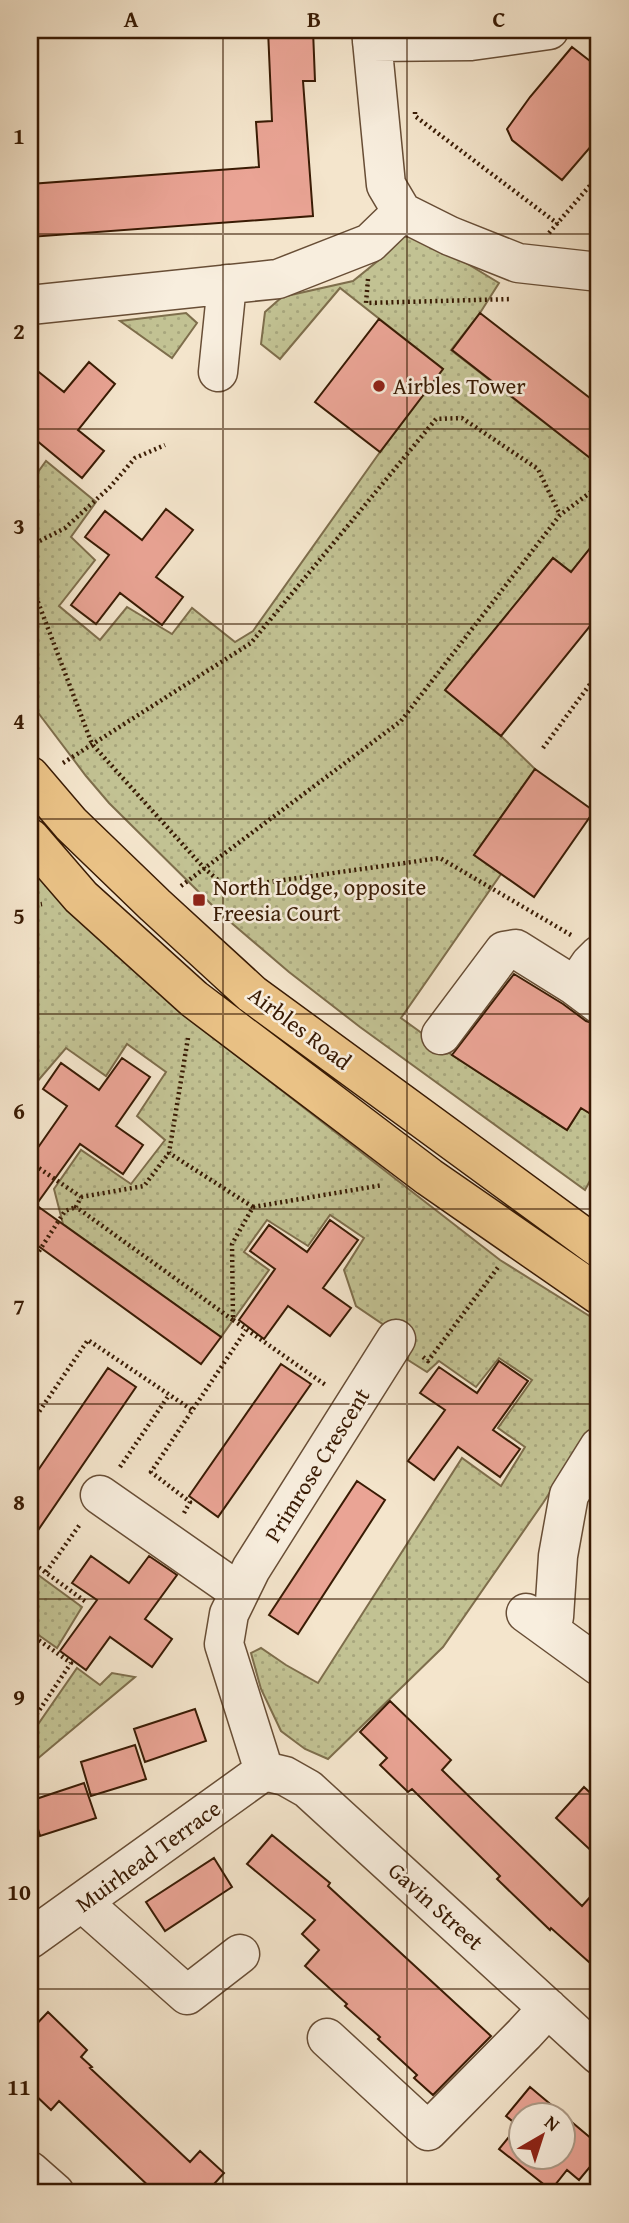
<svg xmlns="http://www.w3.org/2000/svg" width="629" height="2223" font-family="'Gentium Book Plus',serif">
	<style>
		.green { fill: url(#green-dots); stroke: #7e6e4c; stroke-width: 2 }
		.building { fill: #eaa495; stroke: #391b04; stroke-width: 2; fill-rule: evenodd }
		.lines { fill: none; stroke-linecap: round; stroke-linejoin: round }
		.minor-casing { stroke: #684e36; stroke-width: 41 }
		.major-casing { stroke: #391b04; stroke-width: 41 }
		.path { stroke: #391b04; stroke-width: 4.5; stroke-dasharray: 2 3.5; stroke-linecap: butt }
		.minor { stroke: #f8eede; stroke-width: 38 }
		.major { stroke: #eac286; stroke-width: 38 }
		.grid { fill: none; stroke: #391b04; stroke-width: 2; stroke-opacity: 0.55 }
		.poi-dot { fill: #8f2418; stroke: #f8eede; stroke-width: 2.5 }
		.labels { text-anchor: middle; stroke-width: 5; stroke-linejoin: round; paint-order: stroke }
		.poi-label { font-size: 23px; fill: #391b04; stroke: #f8eede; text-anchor: start }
		.street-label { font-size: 23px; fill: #391b04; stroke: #f8eede }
		.neatline { fill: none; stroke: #391b04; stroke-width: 2.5 }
		.grid-label { font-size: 23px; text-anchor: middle; font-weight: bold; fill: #391b04 }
	</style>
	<defs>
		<pattern id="green-dots" width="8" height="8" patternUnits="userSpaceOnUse" patternTransform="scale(1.75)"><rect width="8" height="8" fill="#c2c293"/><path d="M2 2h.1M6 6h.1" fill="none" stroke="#a7a67d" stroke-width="1.8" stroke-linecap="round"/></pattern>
	</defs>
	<rect width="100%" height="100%" fill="#f4e5cc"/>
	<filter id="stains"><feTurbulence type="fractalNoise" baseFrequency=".00286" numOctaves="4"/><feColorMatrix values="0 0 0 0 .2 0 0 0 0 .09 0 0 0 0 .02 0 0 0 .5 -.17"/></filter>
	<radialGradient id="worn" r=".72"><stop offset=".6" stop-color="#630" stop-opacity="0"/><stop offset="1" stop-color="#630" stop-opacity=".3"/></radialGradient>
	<path class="green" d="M422,236L499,283L480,313L451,350L593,460L599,452V537L571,572L553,558L446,690L501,736L535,769L474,855L501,874L401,1018L452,1055L567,1130L581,1108L599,1119V1164L585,1190L360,1027L289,972L221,914L109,803L86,776L30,702V483L46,461L96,502L71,537L95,560L59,606L100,640L127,607L172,634L192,608L235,642L253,631L380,452L443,369L340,288L280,359L261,344L265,312L282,297L353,281L379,260L401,237Z
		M186,313L197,323L172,358L120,321Z
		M30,864L182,1013L500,1260L599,1322V1416L543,1503L443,1647L328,1759L305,1749L281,1731L261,1689L251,1653L261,1648L286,1665L318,1683L462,1458L501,1486L525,1447L498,1428L532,1380L499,1358L476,1387L439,1361L427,1372L408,1360L409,1342L356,1306L344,1270L364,1238L330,1215L308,1246L267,1220L244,1252L269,1270L221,1337L63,1224L54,1189L81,1150L131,1184L165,1140L137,1116L166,1072L127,1044L106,1076L66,1048L30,1090Z
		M30,1569L82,1607L57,1648L30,1629Z
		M77,1668L100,1685L112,1673L135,1677L36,1760L30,1736Z"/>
	<path class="building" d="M268,30H313L315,81H303L313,216L30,237V184L259,167L256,122L272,121Z
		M572,47L599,68V137L562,180L512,140L507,129L530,97Z
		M480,313L599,405V465L452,350Z
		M379,319L443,369L380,452L315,402Z
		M89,362L115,384L78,430L104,451L82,478L30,435V365L64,392Z
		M166,509L193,530L156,577L183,597L162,625L120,593L96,624L71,605L109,555L85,537L105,511L142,540Z
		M599,537V615L501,736L445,690L553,558L571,572Z
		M535,769L594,811L534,897L474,855Z
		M514,974L563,1004L586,1021L599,1025V1119L581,1108L567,1130L452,1055Z
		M122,1058L150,1077L116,1126L143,1145L123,1174L80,1144L36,1205L221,1337L201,1364L30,1240V1159L67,1106L43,1089L61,1063L99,1090Z
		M330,1220L358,1240L323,1288L351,1308L330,1336L288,1306L264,1339L239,1320L275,1269L250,1251L269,1225L307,1252Z
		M499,1361L528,1381L493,1430L520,1449L500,1477L458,1447L434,1480L408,1461L445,1410L420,1393L439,1367L477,1393Z
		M281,1364L311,1384L218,1517L189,1496Z
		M108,1368L136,1387L30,1542V1482Z
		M357,1481L385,1500L298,1634L269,1615Z
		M91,1556L129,1583L149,1556L177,1575L145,1619L172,1639L152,1667L110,1637L86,1670L60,1651L97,1600L72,1583Z
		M390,1701L451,1760L442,1770L582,1906L599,1887V1971L551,1928L550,1930L497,1879L500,1876L412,1789L408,1792L380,1765L387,1758L360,1732Z
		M195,1709L206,1741L145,1762L134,1729Z
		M135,1745L146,1779L91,1796L81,1762Z
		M84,1783L96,1818L40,1836L30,1801Z
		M584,1787L599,1801V1858L556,1818Z
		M272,1835L330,1883L328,1886L491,2036L433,2095L414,2078L417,2075L378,2039L380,2037L345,2006L347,2004L305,1966L319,1950L302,1934L315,1920L247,1864Z
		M214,1858L232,1887L165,1931L146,1902Z
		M48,2012L87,2050L81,2057L92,2067L90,2068L190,2162L200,2151L224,2173L206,2193H156L59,2101L51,2110L30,2090V2031Z
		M530,2087L599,2145V2156L579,2180L567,2170L551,2190L499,2149L518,2126L506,2116ZM521,2115H563V2157H521Z"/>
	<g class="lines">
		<defs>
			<path id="minor" d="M371,30L386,185L402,212L450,236L518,263L599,272
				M372,42L471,41L549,30
				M30,305L278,279L370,243L402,212
				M218,372L227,284
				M599,955L590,964L575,986L599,1004
				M441,1035L504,951L516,949L575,986
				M100,1495L239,1592
				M526,1613L599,1666
				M554,1617L558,1556L569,1495L599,1447
				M264,1771L224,1644L229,1614L251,1569L396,1339
				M264,1771L285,1776L308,1789L599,2055
				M83,1903L187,1995L240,1954
				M30,1939L264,1771
				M327,2038L428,2131L524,2034L548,2008
				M30,2171L55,2193"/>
			<path id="major" d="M30,776L71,824L155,905L252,994L599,1248
				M30,838L81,897L194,999L429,1177L599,1295"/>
		</defs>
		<use href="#minor" class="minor-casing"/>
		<use href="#major" class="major-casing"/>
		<path class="path" d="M415,112V116L558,224
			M549,233L599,175
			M368,279L366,303L512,299
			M30,546L65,528L110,487L135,458L165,445
			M30,581L92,744L204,868L227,888L440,858L571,935
			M543,748L599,672
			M63,763L251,643L436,419L462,418L538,469L560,515
			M181,886L401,721L560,515L599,486
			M30,906L42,904
			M30,1162L81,1197L76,1207L233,1320L232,1244L253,1207L169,1153L188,1038
			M81,1197L144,1186L169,1153
			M253,1207L383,1185
			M30,1265L65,1211L76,1207
			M233,1320L327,1386
			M423,1357L428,1361L499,1266
			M30,1425L88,1340L192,1410
			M120,1467L169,1395
			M184,1513L190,1502L151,1472L246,1330
			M30,1561L86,1602
			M46,1572L81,1523
			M30,1634L71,1663L30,1724"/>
		<use href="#minor" class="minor"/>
		<use href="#major" class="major"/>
	</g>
	<path class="grid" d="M223,30V2193M407,30V2193M30,234H599M30,429H599M30,624H599M30,819H599M30,1014H599M30,1209H599M30,1404H599M30,1599H599M30,1794H599M30,1989H599"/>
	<g class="poi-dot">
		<circle cx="379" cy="386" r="7"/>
		<rect x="192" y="893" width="14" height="14" rx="3.5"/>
	</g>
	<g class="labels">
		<g class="poi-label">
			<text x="393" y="394">Airbles Tower</text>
			<text x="213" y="895">North Lodge, opposite<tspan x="213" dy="26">Freesia Court</tspan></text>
		</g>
		<g class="street-label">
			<text transform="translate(300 1028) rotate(37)" y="8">Airbles Road</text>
			<text transform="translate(317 1465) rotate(-58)" y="8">Primrose Crescent</text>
			<text transform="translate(148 1856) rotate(-36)" y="8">Muirhead Terrace</text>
			<text transform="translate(436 1906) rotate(42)" y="8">Gavin Street</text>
		</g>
	</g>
	<rect width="629" height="2223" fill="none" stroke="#f4e5cc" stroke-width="77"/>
	<g transform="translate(542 2136) rotate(39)"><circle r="33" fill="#f8eede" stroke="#ac9a87" stroke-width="2"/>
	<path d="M0-5L12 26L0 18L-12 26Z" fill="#8f2418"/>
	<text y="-10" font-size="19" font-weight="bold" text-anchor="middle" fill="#391b04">N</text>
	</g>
	<rect x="38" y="38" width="552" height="2146" class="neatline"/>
	<g class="grid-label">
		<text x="131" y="27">A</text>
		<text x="314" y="27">B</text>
		<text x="499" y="27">C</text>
		<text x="19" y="144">1</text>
		<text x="19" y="339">2</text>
		<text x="19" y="534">3</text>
		<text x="19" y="729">4</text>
		<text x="19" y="924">5</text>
		<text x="19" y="1119">6</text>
		<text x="19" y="1315">7</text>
		<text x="19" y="1510">8</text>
		<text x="19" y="1705">9</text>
		<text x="19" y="1900">10</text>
		<text x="19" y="2095">11</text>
	</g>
	<rect width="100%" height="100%" filter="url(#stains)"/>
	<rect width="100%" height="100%" fill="url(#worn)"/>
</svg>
